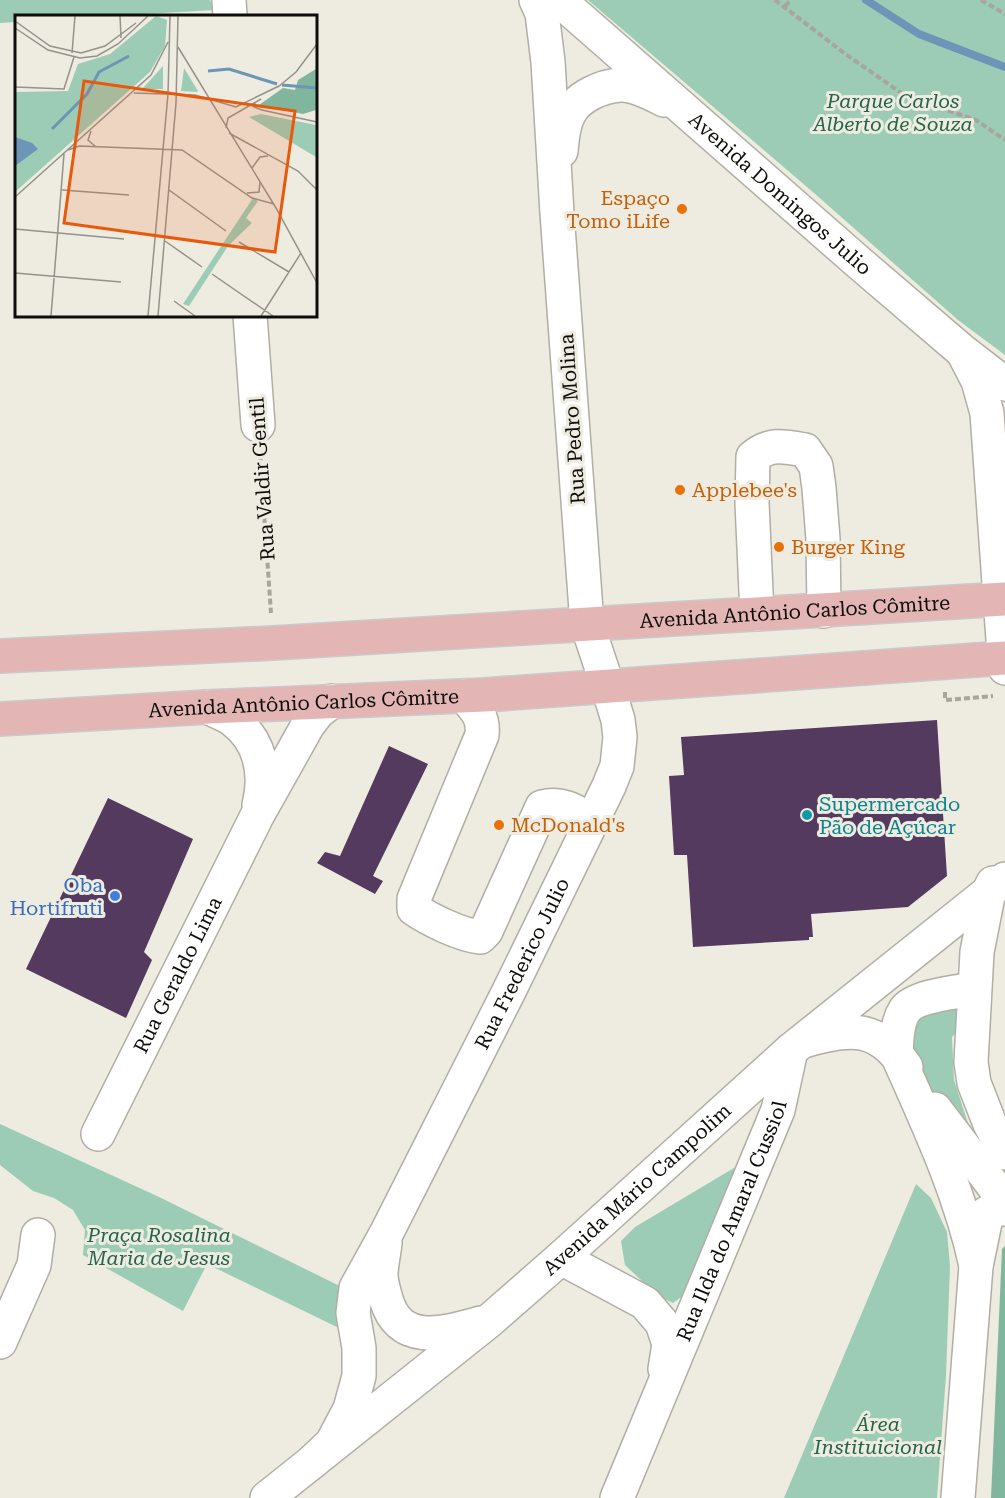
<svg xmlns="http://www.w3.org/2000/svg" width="1005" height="1498" font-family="'Roboto Serif',serif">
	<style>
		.green { fill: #9cccb6 }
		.forest { fill: #80b69e }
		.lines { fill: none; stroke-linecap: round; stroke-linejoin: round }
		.stream { stroke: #6d95b7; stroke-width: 8 }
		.building { fill: #543a5e }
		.minor-casing { stroke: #b1aea5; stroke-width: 36 }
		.major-casing { stroke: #cacac9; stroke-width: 36 }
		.path { stroke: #a8a59d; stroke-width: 4; stroke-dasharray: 6 3; stroke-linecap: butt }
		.minor { stroke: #fff; stroke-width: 33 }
		.major { stroke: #e3b5b5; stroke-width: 33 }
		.food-dot { fill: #e8710a; stroke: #eeebe1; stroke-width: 2 }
		.culture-dot { fill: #0f9aa8; stroke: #eeebe1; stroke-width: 2 }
		.shop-dot { fill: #3f7fe0; stroke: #eeebe1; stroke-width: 2 }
		.labels { text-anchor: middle; stroke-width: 6; stroke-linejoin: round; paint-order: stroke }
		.park-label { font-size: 20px; font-style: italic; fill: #23644b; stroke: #eeebe1 }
		.street-label { font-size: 20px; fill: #0e0d0a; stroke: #eeebe1 }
		.food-label { font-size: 20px; fill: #c56008; stroke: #eeebe1; text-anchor: start }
		.culture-label { font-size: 20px; fill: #0d838f; stroke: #eeebe1; text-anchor: start }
		.shop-label { font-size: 20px; fill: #366cbe; stroke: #eeebe1; text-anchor: end }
		.inset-river { fill: none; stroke: #6d95b7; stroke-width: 3 }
		.inset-road { fill: none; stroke: #94928b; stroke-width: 1.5 }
		.view { fill: #e8590c; fill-opacity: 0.15; stroke: #e8590c; stroke-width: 3 }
		.inset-edge { fill: none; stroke: #0e0d0a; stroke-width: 3 }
	</style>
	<rect width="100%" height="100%" fill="#eeebe1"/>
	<path class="green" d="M0,0H210L215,10L109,16H16V22L0,23Z
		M588,0H1005V355L958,320L814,193Z
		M958,1005L957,1032L952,1037L954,1080L972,1136L937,1098L911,1055L915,1022L923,1016Z
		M0,1124L157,1196L354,1293L339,1328L207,1264L183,1311L83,1255L85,1230L73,1210L54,1198L33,1191L0,1165Z
		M744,1162L687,1293L673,1303L658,1296L625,1265L621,1241L635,1227Z
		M916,1184L931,1198L947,1232L950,1266L946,1375L937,1498H784Z"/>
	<path class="forest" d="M1005,1246V1498H991L1002,1249Z"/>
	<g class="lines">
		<path class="stream" d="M866,0L919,34L1005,67"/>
	</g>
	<path class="building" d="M937,720L947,876L908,907L811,914L813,937H809V940L693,947L687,855H674L669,776L684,775L681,737Z
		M389,746L428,764L373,876L383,881L375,894L317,863L325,852L340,856Z
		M108,798L193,839L144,952L152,960L126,1018L26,969Z"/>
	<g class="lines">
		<defs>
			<g id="minor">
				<path d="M229,0L230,16"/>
				<path id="s1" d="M559,0L857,261L961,350L1005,384"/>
				<path d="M561,151C562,139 563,125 569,114C577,97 602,86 620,85C635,84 652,94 664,100"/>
				<path d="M250,315L258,425"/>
				<path d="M964,354L978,381L987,413L1005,668"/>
				<path d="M757,614L752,503L753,457C770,443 783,446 805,450L816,466L819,488L823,539L824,611"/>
				<path d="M464,696C476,709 484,717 482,735L414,899V909C430,920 461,935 480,937L486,931L542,807C563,802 575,811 592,821"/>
				<path d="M207,707C215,711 225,714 233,720C260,740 267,773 259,805"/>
				<path d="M993,883L989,891L977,952L971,1062L974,1083L990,1124L1005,1153"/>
				<path d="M974,989C957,992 915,996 905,1010C897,1022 897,1038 896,1052C927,1122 960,1191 976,1266"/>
				<path d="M807,1040C852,1028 877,1025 906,1067"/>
				<path d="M935,1109L1005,1201"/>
				<path id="s2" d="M98,1134L257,816L308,725L318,712L332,701"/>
				<path d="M385,1243C384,1253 381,1265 381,1275C381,1283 384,1291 386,1299C400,1347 444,1333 481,1323"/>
				<path d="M561,1258L645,1303L662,1323L669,1344L665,1369"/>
				<path d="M0,1342L34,1265L38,1235"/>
				<path id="s3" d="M311,1463L332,1443L350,1409L359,1376V1348L353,1313L356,1288L387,1232L509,991L609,786L617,766L620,737L618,720L608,687L587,624L557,213L548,62L542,13L536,0"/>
				<path id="s4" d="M267,1498L489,1321L561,1258L791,1050L1005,879"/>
				<path id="s5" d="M617,1498L778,1110L791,1050"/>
				<path d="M958,1498L976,1266L987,1213L996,1208L1005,1209"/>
			</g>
			<g id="major">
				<path id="s6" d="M0,656L273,643L1005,599"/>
				<path id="s7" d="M0,719L207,707L484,695L1005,658"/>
			</g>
		</defs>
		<use href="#minor" class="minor-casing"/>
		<use href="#major" class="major-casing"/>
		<path class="path" d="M775,0L844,53L907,97L976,120L1005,140
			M981,0L1005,14
			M785,6L791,0
			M260,455L271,613
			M945,692V700L993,696"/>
		<use href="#minor" class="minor"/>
		<use href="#major" class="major"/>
	</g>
	<g class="food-dot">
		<circle cx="682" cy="209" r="6"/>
		<circle cx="680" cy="490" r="6"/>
		<circle cx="779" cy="547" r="6"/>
		<circle cx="499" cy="825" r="6"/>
	</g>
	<circle class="culture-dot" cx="807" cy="815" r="6"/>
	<circle class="shop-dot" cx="115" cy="896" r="6"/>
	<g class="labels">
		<g class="park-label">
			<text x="893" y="108">Parque Carlos<tspan x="893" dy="23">Alberto de Souza</tspan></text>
			<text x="159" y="1242">Praça Rosalina<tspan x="159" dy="23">Maria de Jesus</tspan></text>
			<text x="878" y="1431">Área<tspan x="878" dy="23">Instituicional</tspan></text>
		</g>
		<g class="street-label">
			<text dy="7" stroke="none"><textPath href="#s1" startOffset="294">Avenida Domingos Julio</textPath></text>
			<text transform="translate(572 419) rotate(-94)" y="7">Rua Pedro Molina</text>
			<text transform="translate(262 479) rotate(-94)" y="7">Rua Valdir Gentil</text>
			<text dy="7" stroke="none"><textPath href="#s6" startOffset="796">Avenida Antônio Carlos Cômitre</textPath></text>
			<text dy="7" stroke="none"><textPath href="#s7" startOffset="304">Avenida Antônio Carlos Cômitre</textPath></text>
			<text dy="7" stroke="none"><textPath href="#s3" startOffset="555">Rua Frederico Julio</textPath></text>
			<text dy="7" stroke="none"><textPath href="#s2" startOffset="178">Rua Geraldo Lima</textPath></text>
			<text dy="7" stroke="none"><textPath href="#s4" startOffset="482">Avenida Mário Campolim</textPath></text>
			<text dy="7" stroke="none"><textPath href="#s5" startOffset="300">Rua Ilda do Amaral Cussiol</textPath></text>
		</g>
		<g class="food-label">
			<text x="670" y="205" text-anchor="end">Espaço<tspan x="670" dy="23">Tomo iLife</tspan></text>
			<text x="692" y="497">Applebee's</text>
			<text x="791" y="554">Burger King</text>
			<text x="511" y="832">McDonald's</text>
		</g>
		<g class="culture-label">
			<text x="819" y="811">Supermercado<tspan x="819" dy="23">Pão de Açúcar</tspan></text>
		</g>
		<g class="shop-label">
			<text x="103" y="892">Oba<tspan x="103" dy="23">Hortifruti</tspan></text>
		</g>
	</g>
	<g transform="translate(15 15)">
		<rect width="302" height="302" fill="#eeebe1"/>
		<path d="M141,1L152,5L150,31L135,57L0,177V77L53,76L63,49L95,39ZM148,51V74H127L139,61ZM169,53L183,76L182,77L166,76ZM246,99L301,110V142L234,102ZM238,183L243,186L231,203L237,208L213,231L174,291L168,289Z" fill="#9cccb6"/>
		<path d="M301,54V95L288,99L244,90L268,73L280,75L283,65Z" fill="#80b69e"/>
		<path d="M0,122L17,128L23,134L0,151Z" fill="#6d95b7"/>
		<path class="inset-river" d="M193,56L214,54L262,69M267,70L302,73M37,114L72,79L84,57L114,41"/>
		<path class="inset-road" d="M105,1L106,23M0,6L35,31L66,38L90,31L121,8M0,13L33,35L65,43L82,41L103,29L133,1M163,32L261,193L302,268M57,38L60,1M0,72L49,74L59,42M263,72L281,57L302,29M119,78L180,80L221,92L264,71M240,88L239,92L247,95L302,107M211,113L213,103L246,84M76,116L73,125L81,132M214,118L283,156L302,175M53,135L64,131L167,135L237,183L259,189M237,153L245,142L253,141M47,175L114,180M154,175L211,216M232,178L244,177L245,167M0,182L136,60L153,27M0,214L109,224M150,226L187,252M224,227L274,257M0,258L106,267M197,259L258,301M159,286L180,301M36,301L49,139M133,301L153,79L155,1M143,301L161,88L163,1M246,301L286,238"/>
		<path class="view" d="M69,66L280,96L260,237L49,208Z"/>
		<rect width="302" height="302" class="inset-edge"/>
	</g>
</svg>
